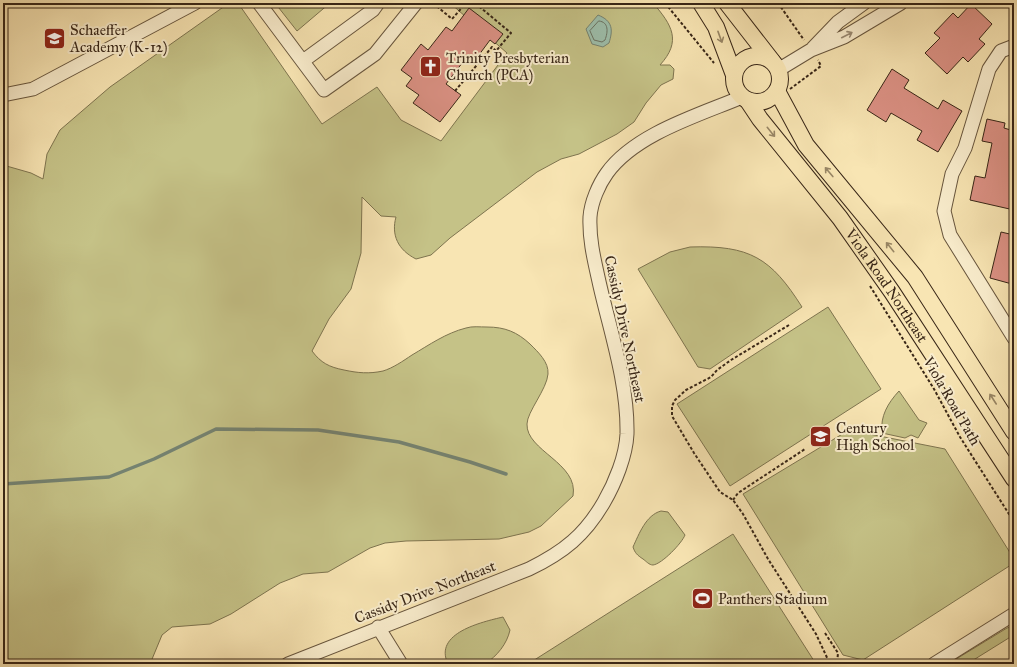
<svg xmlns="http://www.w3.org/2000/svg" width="1017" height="667" font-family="'IM FELL Great Primer',serif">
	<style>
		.green { fill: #c5c287; stroke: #7e744f }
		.water { fill: #9dbfac; stroke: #758270 }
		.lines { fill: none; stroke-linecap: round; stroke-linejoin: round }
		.shore { stroke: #6a7262; stroke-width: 1 }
		.stream { stroke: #758270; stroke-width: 3.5 }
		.building { fill: #db9184; stroke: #382617 }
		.minor-casing { stroke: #68563e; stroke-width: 15 }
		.major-casing { stroke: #382617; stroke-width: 18 }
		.path { stroke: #382617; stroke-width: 2; stroke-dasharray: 3 2; stroke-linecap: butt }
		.minor { stroke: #faeece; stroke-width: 13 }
		.major { stroke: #f8e5b3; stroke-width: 16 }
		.oneway { stroke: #998a72 }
		.oneway2 { stroke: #988665 }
		.labels { text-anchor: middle; stroke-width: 4; stroke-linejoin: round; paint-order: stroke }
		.poi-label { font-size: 15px; fill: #382617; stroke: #faeece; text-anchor: start }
		.street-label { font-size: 15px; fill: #382617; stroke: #faeece }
	</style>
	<rect width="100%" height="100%" fill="#f8e5b3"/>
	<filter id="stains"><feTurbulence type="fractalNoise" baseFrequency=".005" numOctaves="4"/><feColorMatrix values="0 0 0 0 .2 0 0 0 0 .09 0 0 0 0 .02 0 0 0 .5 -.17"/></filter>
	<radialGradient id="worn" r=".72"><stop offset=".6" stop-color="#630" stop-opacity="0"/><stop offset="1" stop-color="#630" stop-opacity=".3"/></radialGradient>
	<path class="green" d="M229,3H238L322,124L377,87L401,120L441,141L507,53L450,3H653C672,25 682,41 660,65H670L674,69L673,79L661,85L646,103L634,122L617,134L579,154L561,159L537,172L450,238L431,255L416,259C398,250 391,235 396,217L381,216L362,197L361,253L351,289L329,319L312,351C321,363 329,367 344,370C358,373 369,374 383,371C393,368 403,361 412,355C429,345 446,333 466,328C472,326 480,327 487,327C505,327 517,332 530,344C538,352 549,362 548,374C547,389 527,412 527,424C526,451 579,463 573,496L541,526L529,532L499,539L406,541L385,543L370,548L328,572L303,574L280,583L231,614L210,624L172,627L162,635L150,664H3V165L31,173L43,179L47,154L60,130L110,87Z
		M275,3H330L297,31Z
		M690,247C750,245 771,258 802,307L710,369L698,367L638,269L670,252Z
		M828,307L881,389L730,486L677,404Z
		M899,391L919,420L927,423L918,438L911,435L905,438L882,433C880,416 888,403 899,391Z
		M849,430L945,449L1014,559V563L863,660L843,655L743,494Z
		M661,511L668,512L685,535C682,543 662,564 653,565C649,565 646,561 643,559C637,555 635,553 633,547C639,534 646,515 661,511Z
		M733,534L816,664H528Z
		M503,617L510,630C507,644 497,656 485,664H448C433,633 482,622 503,617Z
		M1014,626V639L1012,636L967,664H948L1007,628Z"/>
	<path class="water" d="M598,15C613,21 613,30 609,43L603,47L592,44L586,29Z"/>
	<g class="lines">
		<path class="shore" d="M599,21C609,22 608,32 605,40L602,42L594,40L590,31Z"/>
		<path class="stream" d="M3,484L109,477L154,459L216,429L318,430L399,442L470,462L506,474"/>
	</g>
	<path class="building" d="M971,4L992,24L979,39L985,44L968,62L963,57L947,74L925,53L940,38L934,33L953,13L958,18Z
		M469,8L503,34L495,44L490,40L473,63L466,58L446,84L461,95L440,122L413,103L419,95L406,86L412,78L401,70L421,44L428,50L446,27L452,31Z
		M892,69L909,80L904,88L938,109L943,100L962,111L938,152L917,140L922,131L891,113L886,122L867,110Z
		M987,119L1005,123L1004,128L1014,131V174L1011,186L1014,187V210L970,200L975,176L985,178L992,143L982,141Z
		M1001,232L1014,235V274L1012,284L990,278Z"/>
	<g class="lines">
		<defs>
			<path id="minor" d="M259,3L324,90L375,54L416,3
				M1014,46L1001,51L989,69L965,148L952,174L944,211L950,235L1014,338
				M813,48L838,22L864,3
				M303,61L373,10L378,3
				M778,70L811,50L844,37L901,3
				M3,95L33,89L195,3
				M378,627L401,664
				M288,664L529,569C564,552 585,535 604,502C615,483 626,456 627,434C628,384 611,334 600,286C595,263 589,241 590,217C591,202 599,184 607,173C635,134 699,115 742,97
				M934,664L1014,614"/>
			<g id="major">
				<path d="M701,3L716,27L734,75"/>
				<path d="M727,3L772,61"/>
				<circle cx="757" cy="79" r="23"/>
				<path d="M777,91L806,145L915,277L1014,432"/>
				<path id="s1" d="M748,101L760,119L840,218L892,292L1014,479"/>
			</g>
		</defs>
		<use href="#minor" class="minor-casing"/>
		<use href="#major" class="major-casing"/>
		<path class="path" d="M433,3L452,19L466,3
			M665,3L714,63
			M778,3L804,40
			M790,89L821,66L818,60
			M455,91L492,47L496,51L511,33L475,3
			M870,286L934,389L960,437L1014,522
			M789,325L731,360L717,370L711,377L686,390L675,400L672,406V416L694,453L720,492L733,500L743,514L768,559L816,634L830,664
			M733,500L738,493L805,449
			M825,633L838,653L837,664"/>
		<use href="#minor" class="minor"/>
		<use href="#major" class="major"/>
	</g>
	<defs><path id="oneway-shaft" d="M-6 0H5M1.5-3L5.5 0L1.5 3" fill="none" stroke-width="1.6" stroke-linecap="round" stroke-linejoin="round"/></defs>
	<use class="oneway" href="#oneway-shaft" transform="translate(847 35) rotate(-27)"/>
	<g class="oneway2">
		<use href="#oneway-shaft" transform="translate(720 37) rotate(70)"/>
		<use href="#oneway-shaft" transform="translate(771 132) rotate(51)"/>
		<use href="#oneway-shaft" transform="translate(829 172) rotate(-130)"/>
		<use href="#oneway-shaft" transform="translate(890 247) rotate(-129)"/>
		<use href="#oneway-shaft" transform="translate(993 399) rotate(-123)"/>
	</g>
	<defs>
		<symbol id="school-square" viewBox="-11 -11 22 22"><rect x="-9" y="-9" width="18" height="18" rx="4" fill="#8f2418" stroke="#faeece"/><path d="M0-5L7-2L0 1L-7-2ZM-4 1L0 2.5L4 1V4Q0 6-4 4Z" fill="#fff"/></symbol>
		<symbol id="church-square" viewBox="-11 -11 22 22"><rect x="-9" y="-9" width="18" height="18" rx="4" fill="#8f2418" stroke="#faeece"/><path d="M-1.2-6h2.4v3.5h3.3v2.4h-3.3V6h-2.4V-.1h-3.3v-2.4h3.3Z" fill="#fff"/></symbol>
		<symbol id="stadium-square" viewBox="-11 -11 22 22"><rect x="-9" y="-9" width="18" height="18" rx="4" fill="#8f2418" stroke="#faeece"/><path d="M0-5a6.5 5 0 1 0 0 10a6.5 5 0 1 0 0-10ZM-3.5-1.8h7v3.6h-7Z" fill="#fff"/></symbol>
	</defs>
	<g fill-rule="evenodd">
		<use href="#school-square" x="42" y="26" width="25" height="25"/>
		<use href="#church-square" x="418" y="54" width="25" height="25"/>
		<use href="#school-square" x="808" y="424" width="25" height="25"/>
		<use href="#stadium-square" x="690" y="586" width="25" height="25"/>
	</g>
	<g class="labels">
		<g class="poi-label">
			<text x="70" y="35">Schaeffer<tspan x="70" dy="17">Academy (K-12)</tspan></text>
			<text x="446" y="63">Trinity Presbyterian<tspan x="446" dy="17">Church (PCA)</tspan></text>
			<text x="836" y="433">Century<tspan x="836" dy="17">High School</tspan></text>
			<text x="718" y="604">Panthers Stadium</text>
		</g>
		<g class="street-label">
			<text dy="5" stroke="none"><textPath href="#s1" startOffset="231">Viola Road Northeast</textPath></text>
			<text transform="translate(625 329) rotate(78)" y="5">Cassidy Drive Northeast</text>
			<text transform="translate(952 401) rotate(60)" y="5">Viola Road Path</text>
			<text transform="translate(425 592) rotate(-21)" y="5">Cassidy Drive Northeast</text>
		</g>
	</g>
	<rect width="1017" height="667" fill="none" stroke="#f8e5b3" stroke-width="16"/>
	<rect x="4" y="4" width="1009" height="659" fill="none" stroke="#382617" stroke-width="2"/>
	<rect x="8" y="8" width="1001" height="651" fill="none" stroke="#382617"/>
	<rect width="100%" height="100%" filter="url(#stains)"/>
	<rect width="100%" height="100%" fill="url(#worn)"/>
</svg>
